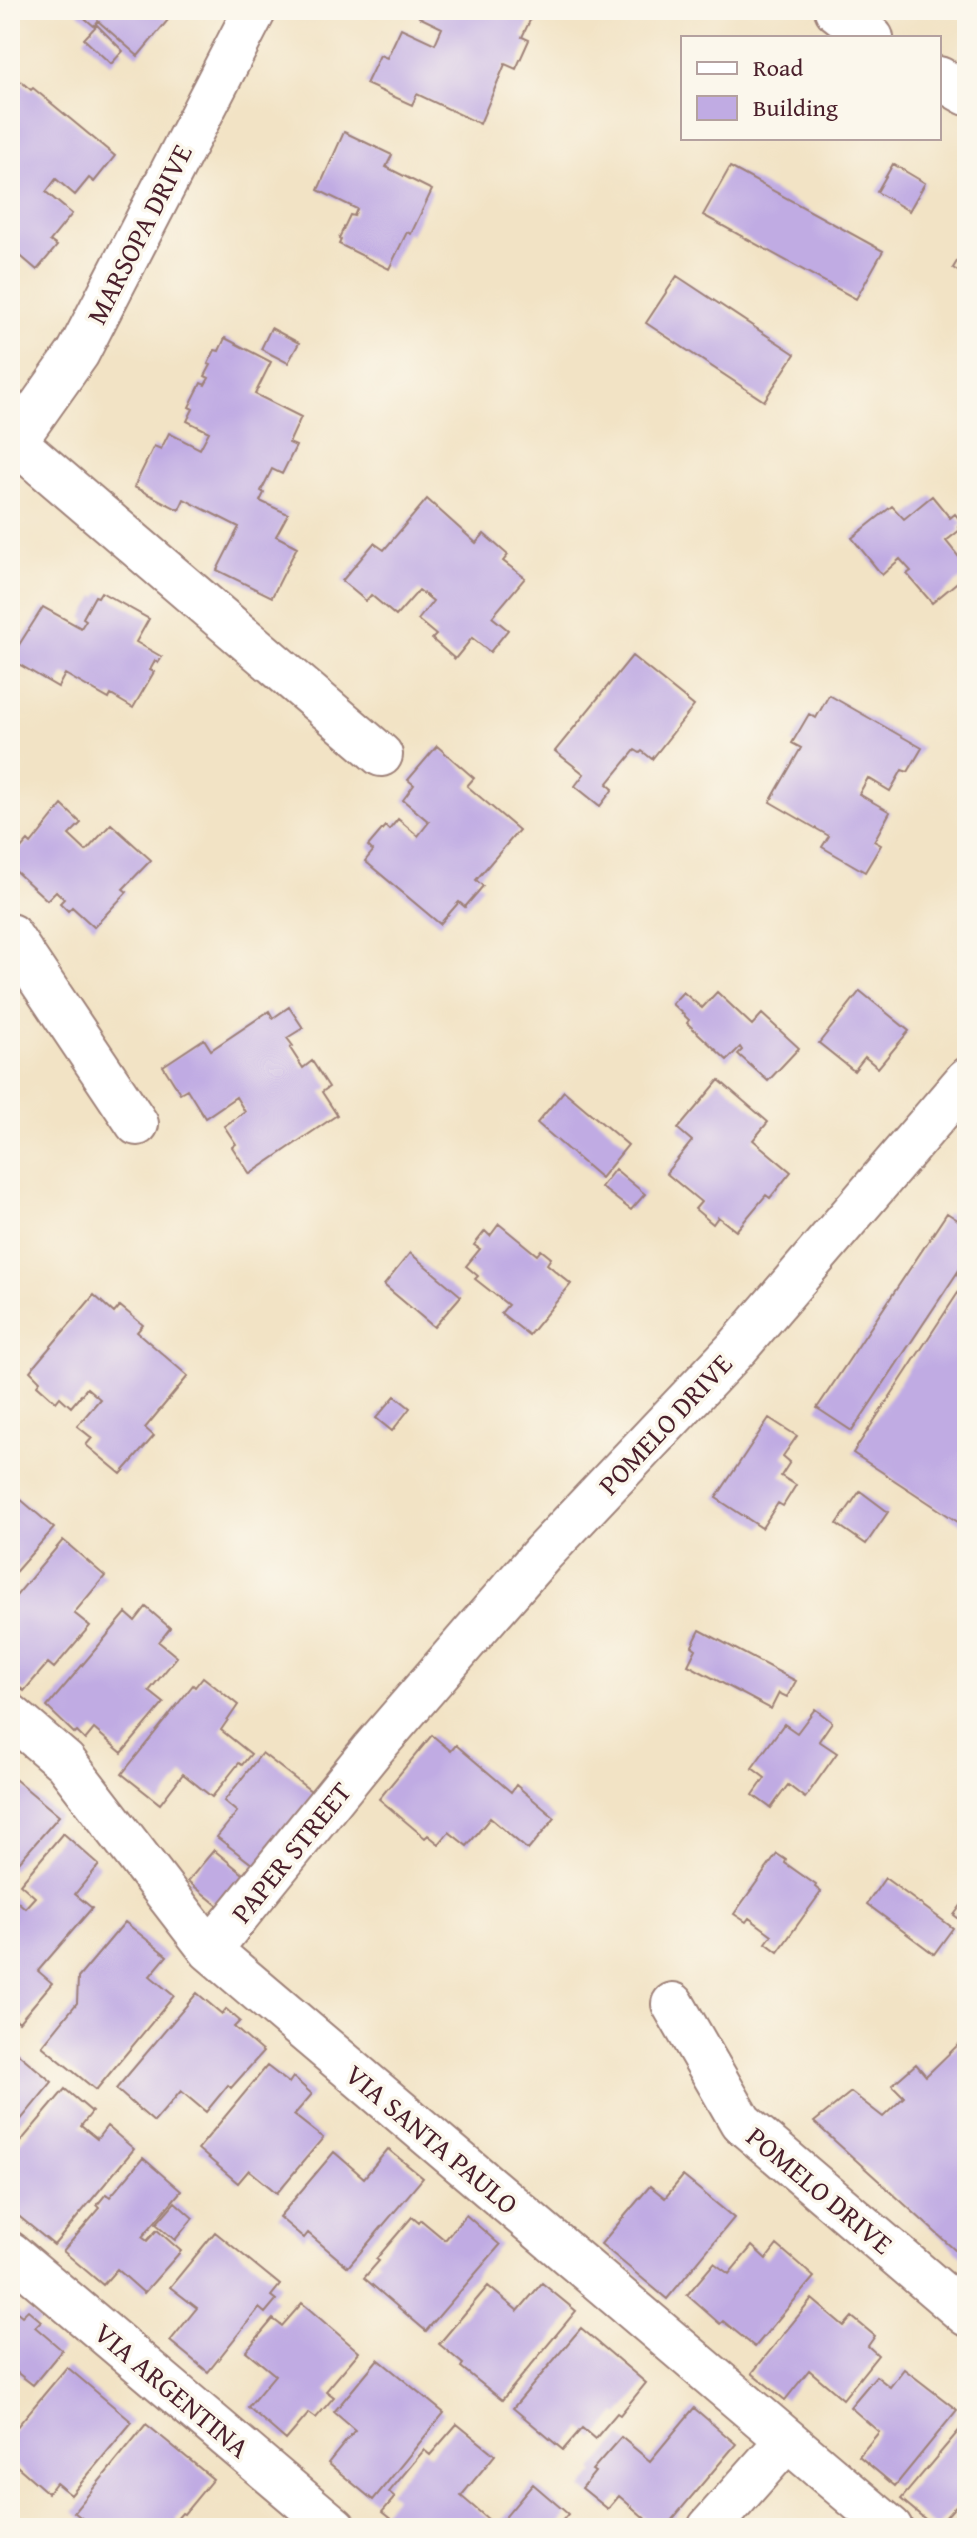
<svg xmlns="http://www.w3.org/2000/svg" width="977" height="2538" font-family="'Gentium Book Plus',serif">
	<style>
		.building { fill: #c0abe3 }
		.lines { fill: none; stroke-linecap: round; stroke-linejoin: round }
		.minor-casing { stroke: #9e8178; stroke-width: 46 }
		.minor { stroke: #fff; stroke-width: 42 }
		.labels { text-anchor: middle; stroke-width: 7; stroke-linejoin: round; paint-order: stroke }
		.street-label { font-size: 28px; fill: #4a1f2b; stroke: #fbf7ec }
	</style>
	<rect width="100%" height="100%" fill="#fbf7ec"/>
	<filter id="ink" filterUnits="userSpaceOnUse"><feTurbulence type="fractalNoise" baseFrequency=".0125" numOctaves="2"/><feDisplacementMap in="SourceGraphic" scale="16" xChannelSelector="R" yChannelSelector="G"/><feConvolveMatrix kernelMatrix="1 2 1 2 8 2 1 2 1" color-interpolation-filters="sRGB"/></filter>
	<filter id="wash" filterUnits="userSpaceOnUse"><feTurbulence type="fractalNoise" baseFrequency=".006" numOctaves="4" result="noise"/><feDisplacementMap in="SourceGraphic" scale="32" xChannelSelector="R" yChannelSelector="G"/><feGaussianBlur stdDeviation="1.8" result="paint"/><feColorMatrix in="noise" values="0 0 0 0 0 0 0 0 0 0 0 0 0 0 0 0 0 1.4 0 .05"/><feComposite in="paint" operator="in"/></filter>
	<g filter="url(#wash)">
		<rect width="100%" height="100%" fill="#f2e3c5"/>
		<g id="blocks">
			<path class="building" d="M75,10H167L162,16L168,20L138,56L98,21L94,26Z
				M423,10L534,12L522,37L529,40L516,69L505,64L480,124L417,94L412,105L366,84L380,55L387,58L401,28L435,44L442,28L419,17Z
				M97,25L123,51L111,64L84,39Z
				M12,74L31,90L33,88L115,156L94,182L89,178L75,195L56,179L46,192L72,214L50,241L57,246L37,270L10,247V77Z
				M344,132L392,155L386,167L432,190L411,234L407,232L389,269L339,244L341,240L339,238L350,215L354,216L357,209L318,190Z
				M893,164L925,183L909,211L877,192Z
				M730,167L883,251L856,299L703,215Z
				M967,245V277L953,268Z
				M677,276L795,354L764,401L646,323Z
				M271,328L299,343L288,363L261,349Z
				M225,338L271,362L255,394L301,417L289,443L296,446L282,474L272,469L261,491L264,493L260,501L288,514L276,536L297,547L272,597L217,570L239,527L184,499L179,510L134,487L154,446L161,449L169,433L200,449L209,432L187,421L193,409L189,407L201,383L205,385L209,378L205,376L211,365L208,364L215,350L219,351Z
				M932,496L950,518L955,514L963,524L958,527L960,530L946,541L967,567V574L932,603L907,574L911,571L900,559L882,575L852,538L892,506L904,519Z
				M427,499L476,543L484,534L508,555L503,561L525,578L492,617L508,630L490,652L472,638L455,659L432,639L436,635L418,620L433,601L419,590L396,616L371,595L366,601L342,581L374,543L384,550Z
				M101,592L149,619L136,642L162,657L158,663L155,661L150,670L154,672L133,708L111,695L109,699L65,674L58,687L10,659L43,607L81,628L86,620L83,618L95,596L98,597Z
				M632,656L694,706L652,759L642,751L640,753L635,750L607,784L613,789L600,806L575,786L584,774L555,751Z
				M829,695L922,748L908,772L902,770L890,791L868,778L859,794L890,812L874,841L881,845L865,872L822,847L829,836L770,802L801,748L792,743L809,714L816,718Z
				M437,746L474,778L467,786L519,830L476,880L483,886L465,907L459,902L440,924L365,861L373,851L368,846L385,826L389,830L398,819L418,836L429,822L403,800L414,785L408,780Z
				M62,805L81,823L69,835L86,851L111,824L151,860L123,889L127,892L94,927L72,907L68,911L60,903L64,899L56,891L47,900L10,866V861L28,841L31,844Z
				M860,991L909,1031L878,1068L865,1057L854,1071L819,1043Z
				M683,992L702,1008L717,992L752,1025L762,1014L799,1048L768,1081L738,1054L742,1050L740,1047L727,1060L687,1023L689,1020L672,1004Z
				M289,1007L303,1028L287,1038L293,1046L290,1048L303,1068L312,1061L329,1087L322,1092L337,1115L250,1174L232,1147L236,1144L224,1126L245,1112L236,1097L205,1118L187,1089L180,1093L163,1066L204,1039L211,1050L269,1011L273,1018Z
				M719,1080L768,1122L753,1140L791,1172L770,1198L766,1195L736,1231L718,1217L713,1224L695,1209L701,1202L666,1173L692,1141L678,1129Z
				M564,1091L628,1145L601,1178L537,1123Z
				M615,1169L645,1194L631,1210L601,1187Z
				M947,1213L967,1226V1258L852,1431L817,1408Z
				M499,1224L537,1255L541,1250L551,1258L547,1264L571,1284L529,1335L501,1313L508,1305L475,1279L478,1276L466,1266L480,1249L474,1245L485,1231L490,1236Z
				M410,1253L461,1296L434,1327L384,1285Z
				M967,1279V1528L853,1453Z
				M94,1295L114,1313L120,1306L143,1325L137,1332L188,1376L145,1428L154,1436L121,1474L86,1445L92,1438L77,1426L100,1399L87,1388L71,1407L60,1397L56,1402L37,1385L40,1381L30,1371Z
				M395,1396L410,1408L392,1431L376,1418Z
				M769,1418L797,1436L783,1456L790,1462L781,1476L796,1485L783,1506L778,1503L762,1528L716,1498Z
				M860,1491L888,1512L866,1544L837,1524Z
				M12,1492L54,1528L10,1578V1494Z
				M63,1540L105,1576L74,1613L90,1626L54,1668L48,1663L24,1691L10,1679V1603Z
				M146,1607L170,1628L159,1642L177,1657L149,1691L164,1703L122,1753L94,1729L85,1740L77,1732L75,1734L47,1707L126,1613L135,1621Z
				M700,1630L796,1681L787,1697L779,1693L771,1709L688,1665L696,1649L692,1646Z
				M203,1677L238,1705L221,1730L251,1754L242,1765L239,1763L212,1797L183,1774L160,1804L122,1774L193,1685L195,1687Z
				M815,1709L832,1722L819,1741L837,1753L805,1798L788,1785L771,1808L753,1795L765,1778L752,1768L784,1724L797,1733Z
				M432,1735L451,1751L456,1745L511,1792L516,1785L555,1818L528,1850L490,1818L467,1846L449,1832L439,1844L428,1835L425,1838L379,1799Z
				M262,1753L316,1795L257,1868L217,1837L237,1812L224,1801Z
				M10,1775L59,1816L12,1870L10,1868Z
				M63,1833L99,1865L75,1894L92,1908L38,1971L52,1983L19,2022L10,2014V1895L25,1908L35,1897L20,1884Z
				M214,1850L249,1879L223,1910L188,1881Z
				M777,1854L786,1860L785,1863L816,1885L815,1887L821,1892L778,1952L766,1943L772,1935L749,1918L746,1922L734,1914Z
				M885,1878L953,1928L934,1954L867,1904Z
				M967,1897V1925L954,1915Z
				M125,1922L167,1956L150,1976L174,1996L96,2090L42,2046L77,2003L78,1978Z
				M197,1993L222,2014L226,2009L240,2021L234,2027L263,2052L231,2088L228,2085L206,2112L181,2091L154,2122L116,2089Z
				M967,2036V2261L814,2122L851,2092L883,2117L904,2097L892,2085L916,2064L926,2076Z
				M15,2051L52,2082L10,2133V2057Z
				M267,2066L289,2083L293,2077L312,2094L294,2115L323,2138L277,2193L249,2170L238,2183L198,2149Z
				M65,2089L92,2112L81,2126L97,2139L107,2126L134,2149L54,2245L10,2209V2154Z
				M388,2149L423,2178L348,2267L308,2233L304,2238L279,2217L334,2152L364,2178Z
				M143,2158L181,2191L142,2237L147,2241L157,2230L181,2251L144,2293L117,2269L103,2285L63,2251L100,2208L97,2205L106,2194L110,2197Z
				M683,2176L734,2218L667,2299L601,2244L650,2186L665,2198Z
				M175,2202L193,2218L175,2240L156,2224Z
				M466,2215L500,2245L426,2331L364,2278L379,2261L376,2259L412,2217L419,2223L421,2220L445,2240Z
				M215,2232L280,2285L271,2296L276,2300L265,2313L259,2308L208,2372L170,2341L197,2308L170,2287Z
				M777,2245L814,2277L755,2347L723,2321L720,2324L687,2295L714,2263L729,2274L752,2246L766,2259Z
				M542,2283L576,2311L502,2400L461,2367L463,2364L439,2344L488,2286L518,2311Z
				M812,2299L844,2326L852,2317L875,2336L868,2346L878,2355L843,2399L809,2370L785,2400L752,2373Z
				M302,2303L359,2352L326,2391L334,2397L316,2418L309,2413L286,2440L248,2407L275,2375L246,2351L273,2319L282,2326Z
				M10,2306L22,2316L28,2310L41,2321L35,2327L62,2350L33,2385L10,2367Z
				M581,2328L646,2383L620,2415L617,2413L595,2439L582,2428L563,2450L513,2408Z
				M378,2359L444,2413L373,2500L328,2463L355,2430L334,2412Z
				M67,2367L132,2422L71,2495L56,2483L48,2493L10,2460V2435Z
				M904,2369L957,2410L895,2486L859,2456L879,2432L850,2407L876,2376L890,2387Z
				M694,2408L736,2444L665,2528H656L619,2496L608,2509L582,2488L595,2472L592,2470L621,2437L650,2461Z
				M967,2421V2506L961,2500L936,2528L901,2499Z
				M146,2424L213,2479L184,2514L182,2513L176,2520L178,2521L172,2528H94L74,2512Z
				M457,2424L495,2455L461,2496L488,2519L480,2528H402L382,2512L395,2497L389,2492L424,2450L430,2455Z
				M533,2484L568,2514L556,2528H496Z"/>
		</g>
	</g>
	<g filter="url(#ink)">
		<use href="#blocks" fill-opacity="0" stroke="#9e8178" stroke-width="2"/>
		<g class="lines">
			<defs>
				<path id="minor" d="M836,10L872,38
					M939,78L967,94
					M15,442L381,755
					M10,449L78,353L255,10
					M10,935L137,1124
					M10,1715L65,1762L210,1950L891,2528
					M210,1950L372,1750L473,1633L543,1553L738,1347L967,1079
					M673,2004L741,2122L967,2315
					M10,2253L335,2528
					M709,2528L787,2440"/>
			</defs>
			<use href="#minor" class="minor-casing"/>
			<use href="#minor" class="minor"/>
		</g>
	</g>
	<g class="labels">
		<g class="street-label">
			<text transform="translate(139 234) rotate(-63)" y="10">MARSOPA DRIVE</text>
			<text transform="translate(665 1424) rotate(-47)" y="10">POMELO DRIVE</text>
			<text transform="translate(291 1852) rotate(-51)" y="10">PAPER STREET</text>
			<text transform="translate(432 2139) rotate(40)" y="10">VIA SANTA PAULO</text>
			<text transform="translate(820 2190) rotate(40)" y="10">POMELO DRIVE</text>
			<text transform="translate(172 2390) rotate(40)" y="10">VIA ARGENTINA</text>
		</g>
	</g>
	<rect width="977" height="2538" fill="none" stroke="#fbf7ec" stroke-width="40"/>
	<rect x="681" y="36" width="260" height="104" fill="#fbf7ec" stroke="#b4a19f" stroke-width="2"/>
	<rect x="697" y="62" width="40" height="12" fill="#ffffff" stroke="#b4a19f" stroke-width="2"/>
	<text x="753" y="76" font-size="24" fill="#4a1f2b">Road</text>
	<rect x="697" y="96" width="40" height="24" fill="#c0abe3" stroke="#b4a19f" stroke-width="2"/>
	<text x="753" y="116" font-size="24" fill="#4a1f2b">Building</text>
</svg>
